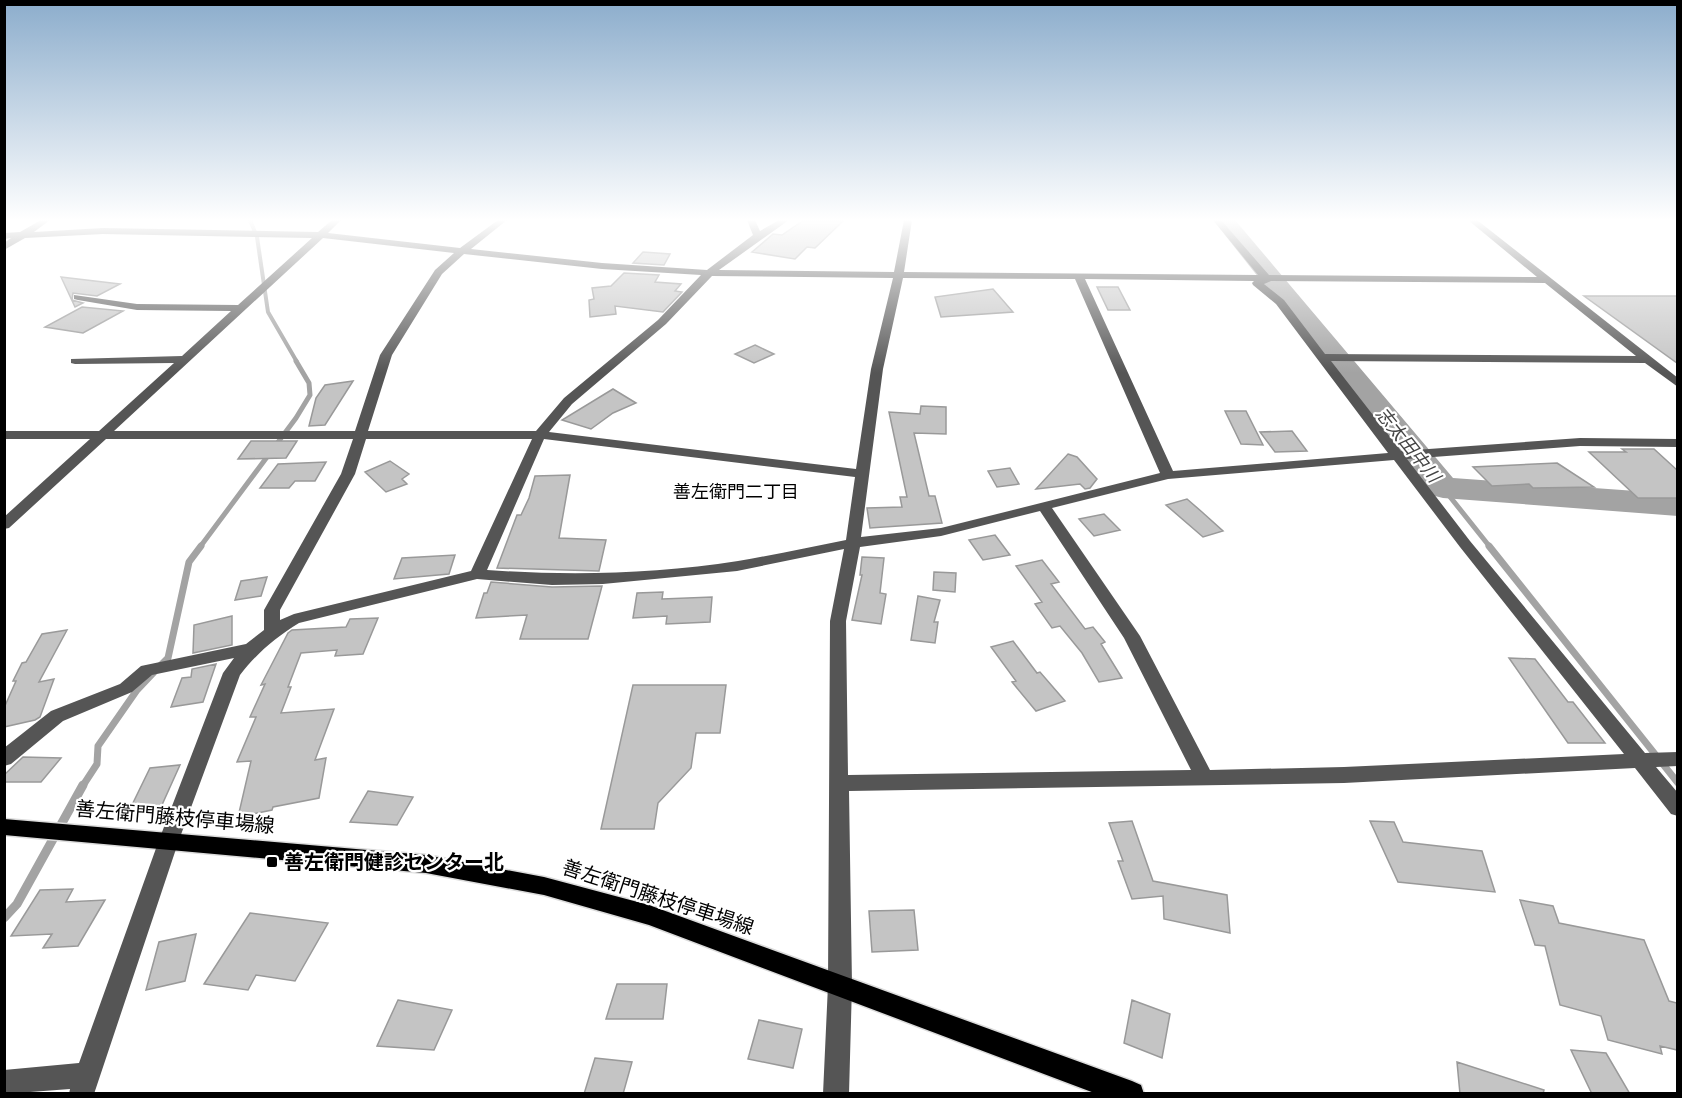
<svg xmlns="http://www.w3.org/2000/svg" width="1682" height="1098" font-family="'Open Sans','Noto Sans JP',sans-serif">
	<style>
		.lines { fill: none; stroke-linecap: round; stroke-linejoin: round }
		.stream-far3 { stroke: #a3a3a3; stroke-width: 4 }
		.stream-far2 { stroke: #a3a3a3; stroke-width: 5 }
		.stream-far1 { stroke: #a3a3a3; stroke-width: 7 }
		.stream { stroke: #a3a3a3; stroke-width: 9 }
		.river { fill: #a3a3a3; fill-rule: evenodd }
		.building { fill: #c4c4c4; stroke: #999; stroke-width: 1.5 }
		.major-casing { stroke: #dbdbdb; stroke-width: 3 }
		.minor { fill: #555; fill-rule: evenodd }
		.major { fill: #000; fill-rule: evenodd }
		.poi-dot { fill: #000; stroke: #fff; stroke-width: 2 }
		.labels { text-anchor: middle; stroke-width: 4.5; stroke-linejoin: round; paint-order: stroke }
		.water-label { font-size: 18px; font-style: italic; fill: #444; stroke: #fff }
		.neighbourhood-label { font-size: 18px; fill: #000; stroke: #fff }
		.near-street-label { font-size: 20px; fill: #000; stroke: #fff }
		.near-poi-label { font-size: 20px; font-weight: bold; fill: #000; stroke: #fff; text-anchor: start }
	</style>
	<rect width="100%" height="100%" fill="#fff"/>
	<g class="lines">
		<path class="stream-far3" d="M250,220L257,237L268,312L297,362"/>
		<path class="stream-far2" d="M1443,488L1490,547
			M200,547L296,418L310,395L309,383L296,361"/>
		<path class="stream-far1" d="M1489,546L1678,783
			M161,665L168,658L189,562L201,546
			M82,787L97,764L98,746L137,690L154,672"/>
		<path class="stream" d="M4,918L17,904L83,785"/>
		<path class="river" d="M1213,220H1235L1453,478L1678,494V516L1443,498L1431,495Z"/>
	</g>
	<path class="building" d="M804,220H844L815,248L807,247L795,259L752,252L773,234L782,235Z
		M643,252L670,254L664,265L633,263Z
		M624,273L659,275L655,282L681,284L675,291L682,292L663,312L615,306L616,314L590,317L589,300L594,299L592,288L611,286Z
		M61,277L120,284L97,296L73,293L72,300L83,303L75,307Z
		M1097,287H1118L1130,310H1108Z
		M993,289L1013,312L941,317L935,297Z
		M1584,296H1677V363Z
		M82,307L123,311L83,333L45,327Z
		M755,345L774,354L754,363L735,354Z
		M353,381L325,425L309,426L316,398L325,385Z
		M613,389L636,403L613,413L591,429L562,420Z
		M921,406L946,407V434L914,433L929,496H935L942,523L870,528L867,508L902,507L900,497H907L889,412L920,414Z
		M1225,411H1246L1263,445L1241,444Z
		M1292,431L1307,451L1275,452L1260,432Z
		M251,441H297L286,458L238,459Z
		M1622,449H1654L1677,470V498H1638L1589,452H1626Z
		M1068,454L1077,457L1097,479L1090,488L1085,489L1080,484L1036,489Z
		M390,461L409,474L402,479L407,484L386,492L365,472Z
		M326,462L315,481H295L289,488H260L278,464Z
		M1557,463L1594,487L1533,488L1529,484L1492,486L1473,467Z
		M1010,468L1019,484L997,487L988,471Z
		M570,475L559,538L606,540L599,571L497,568L517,515H521L529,498L535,476Z
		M1187,499L1202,512L1223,531L1203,537L1166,505Z
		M1104,514L1120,530L1094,536L1079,519Z
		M995,535L1010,555L983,560L969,540Z
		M455,555L449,574L394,579L402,558Z
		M862,557L884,558L880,593L886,594L881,624L852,620L862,575H860Z
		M1042,560L1059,582L1051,584L1085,629L1093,627L1105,642L1101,644L1122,678L1099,682L1082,653L1060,626L1052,628L1035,604L1042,602L1016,566Z
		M934,572L956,573L955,592L933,590Z
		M267,577L261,596L235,600L241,581Z
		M491,582L552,587L602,586L588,639H520L527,615L476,618L484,593H487Z
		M663,592L662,599L712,597L710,622L666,624L667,616L633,618L637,593Z
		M918,596L940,600L934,622H938L935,643L911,640Z
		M232,616V645L193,653L194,625Z
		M378,618L363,654L335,656L337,650L301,653L288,687H291L281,713L334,709L315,760L326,758L319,798L273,807L272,810L238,817L251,761L237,762L256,717H250L265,684L261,685L288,633L292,630L346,627L350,619Z
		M67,630L39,682L54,679L40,717L35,720L4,727V708L16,681H13L22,663L26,662L42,634Z
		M1013,641L1037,673L1040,672L1065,701L1036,711L1012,682L1016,681L991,647Z
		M1509,658L1535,659L1568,702H1573L1605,743H1568Z
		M216,664L203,702L171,707L182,678L191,677L192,669Z
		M633,685H726L720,733H696L691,768L658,803L654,829H601Z
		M23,757L61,758L41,782H4V775Z
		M180,765L161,807L129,811L150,768Z
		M368,791L413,797L397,825L350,822Z
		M1132,821L1153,881L1227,895L1230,933L1164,919L1163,896L1132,899L1118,861H1123L1109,823Z
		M1370,821L1394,822L1403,842L1482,851L1495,892L1398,882Z
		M73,889L66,902L105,900L78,946L43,948L52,934L11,936L40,890Z
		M1520,900L1553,906L1559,923L1644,940L1669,1001L1677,1003V1050L1660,1046L1662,1054L1608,1040L1601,1016L1560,1005L1545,946L1535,945Z
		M914,910L918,950L872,952L869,911Z
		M250,913L328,923L295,981L256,975L248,990L204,984Z
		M196,934L185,981L146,990L159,942Z
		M617,984H667L663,1019H606Z
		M398,1000L452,1010L434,1050L377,1046Z
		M1132,1000L1170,1014L1162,1058L1124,1043Z
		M759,1020L802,1029L793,1068L748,1059Z
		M1571,1050L1606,1053L1630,1094H1592Z
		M595,1058L632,1062L623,1094H584Z
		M1457,1062L1544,1090L1543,1094H1460Z"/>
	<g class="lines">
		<defs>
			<path id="major" d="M4,819L426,855L544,877L649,905L1132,1081L1141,1085L1144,1094H1097L649,925L544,895L426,873L4,835Z"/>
		</defs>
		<use href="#major" class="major-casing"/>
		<path class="minor" d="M41,220H50L34,232L103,228L318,232L332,220H341L328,233L460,248L498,220H507L471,249L602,263L707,270L753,235L747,220H755L760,231L779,220H789L719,270L894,272L904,220H912L904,272L1258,275L1213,220H1221L1269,275L1537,277L1468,220H1477L1678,378V387L1645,363L1331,361L1401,451L1580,438L1678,439V447L1580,446L1407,459L1470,541L1645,753L1678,752V766L1656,767L1678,793V816L1671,814L1635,768L1344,783L849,791L852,985L849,1094H823L828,985L830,621L844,549L737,571L603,584L552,585L477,579L299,623C275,638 257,653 240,675L179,840L94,1094H69L70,1089L4,1094V1070L79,1063L159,840L223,673L234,658L152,675L132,692L63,721L11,764L4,766V748L51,711L120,684L141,666L246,644L264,630V610L341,474L353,439H106L9,528L4,529V517L90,439H4V431H99L174,363L75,364L71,363V359L182,356L231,311L137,310L78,300L74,299V295L137,304L238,305L312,238L103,234L25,238L4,250V243L11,238L4,239V233L20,232ZM323,238L454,253L435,270L380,355L355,431H114ZM464,254L602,269L701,275L658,320L564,398L536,431H368L392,355L442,274ZM712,276L893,278L871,369L856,469L549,432L572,404L666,324ZM903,278L1075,279L1160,473L941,528L861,537L883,369ZM1085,279L1254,281L1252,283L1253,285L1276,304L1388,453L1173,471ZM1271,281L1545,283L1636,356L1325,354L1284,300L1264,284ZM366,439H532L471,571L294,614L280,620V610L355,474ZM544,439L855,477L846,540C810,547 774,555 738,561C655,574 570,576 487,570ZM1394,460L1460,547L1624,754L1344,767L1210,770L1140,636L1052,508L1168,479ZM1040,511L1124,638L1191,770L848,775L846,621L860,547L941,536Z"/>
		<use href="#major" class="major"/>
	</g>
	<linearGradient id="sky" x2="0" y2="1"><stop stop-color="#8cadcc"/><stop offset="0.59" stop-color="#fff"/><stop offset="1" stop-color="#fff" stop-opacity="0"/></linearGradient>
	<rect width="1682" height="373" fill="url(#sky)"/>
	<rect class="poi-dot" x="266" y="856" width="12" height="12" rx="3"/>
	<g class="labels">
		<g class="water-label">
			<text transform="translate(1408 445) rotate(51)" y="6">志太田中川</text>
		</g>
		<g class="neighbourhood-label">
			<text x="736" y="498">善左衛門二丁目</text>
		</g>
		<g class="near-street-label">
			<text transform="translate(175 817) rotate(5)" y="7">善左衛門藤枝停車場線</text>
			<text transform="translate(658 897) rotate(18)" y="7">善左衛門藤枝停車場線</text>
		</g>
		<g class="near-poi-label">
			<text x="284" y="869">善左衛門健診センター北</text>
		</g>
	</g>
	<rect width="1682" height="1098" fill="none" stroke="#000000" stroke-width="12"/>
</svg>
